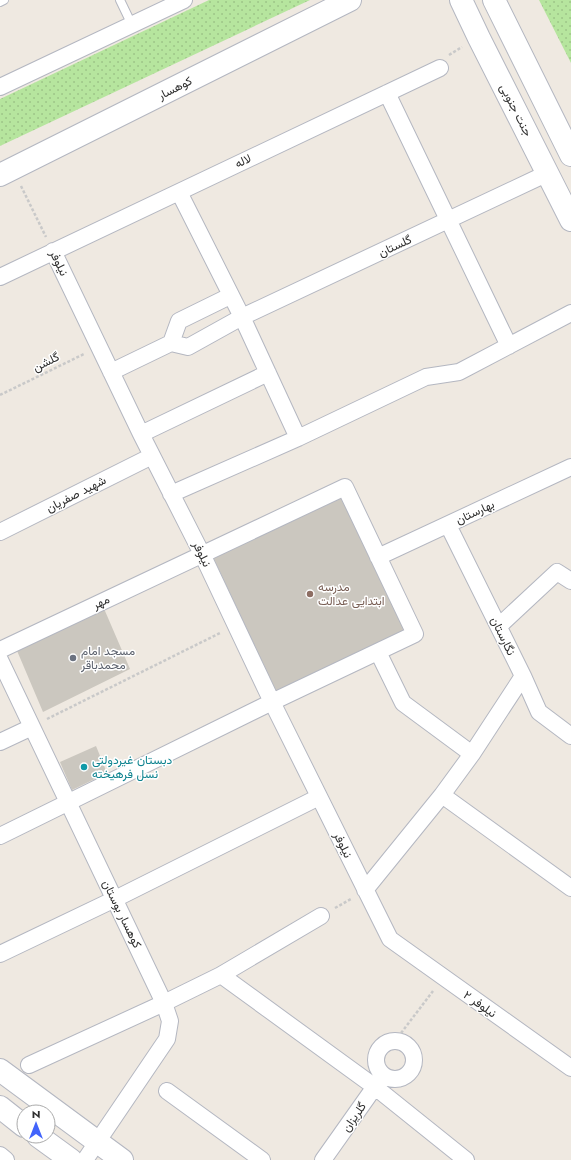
<svg xmlns="http://www.w3.org/2000/svg" width="571" height="1160" font-family="Jost,Vazirmatn,sans-serif">
	<style>
		.grass { fill: url(#grass-dots) }
		.building { fill: #cbc7bf }
		.lines { fill: none; stroke-linecap: round; stroke-linejoin: round }
		.service-casing { stroke: #b4b7c1; stroke-width: 10 }
		.minor-casing { stroke: #b4b7c1; stroke-width: 18 }
		.secondary-casing { stroke: #b4b7c1; stroke-width: 24 }
		.path { stroke: #c9c9c9; stroke-width: 2.5; stroke-dasharray: 3 2; stroke-linecap: butt }
		.service { stroke: #fff; stroke-width: 8 }
		.minor { stroke: #fff; stroke-width: 16 }
		.secondary { stroke: #fff; stroke-width: 22 }
		.education-dot { fill: #8d6e63; stroke: #fff; stroke-width: 1.5 }
		.worship-dot { fill: #6b7280; stroke: #fff; stroke-width: 1.5 }
		.culture-dot { fill: #0f9aa8; stroke: #fff; stroke-width: 1.5 }
		.labels { text-anchor: middle; stroke-width: 3; stroke-linejoin: round; paint-order: stroke }
		.street-label { font-size: 12px; fill: #2e2e2e; stroke: #fff }
		.education-label { font-size: 12px; fill: #785e54; stroke: #fff; text-anchor: start }
		.worship-label { font-size: 12px; fill: #5b616d; stroke: #fff; text-anchor: start }
		.culture-label { font-size: 12px; fill: #0d838f; stroke: #fff; text-anchor: start }
	</style>
	<defs>
		<pattern id="grass-dots" width="8" height="8" patternUnits="userSpaceOnUse"><rect width="8" height="8" fill="#b6e59e"/><path d="M2 2h.1M6 6h.1" fill="none" stroke="#9dc588" stroke-width="1.8" stroke-linecap="round"/></pattern>
	</defs>
	<rect width="100%" height="100%" fill="#efe9e1"/>
	<path class="grass" d="M209,0H310L0,146V99Z
		M539,0H571V63Z"/>
	<path class="building" d="M342,492L408,632L276,691L212,555Z
		M102,604L130,669L43,712L15,646Z
		M96,746L107,773L72,790L60,762Z"/>
	<g class="lines">
		<defs>
			<path id="service" d="M120,0L132,25
				M0,2L4,0"/>
			<path id="minor" d="M0,87L184,0
				M387,93L509,346
				M179,192L242,317L298,438
				M53,251L141,434L202,554L272,702L390,939L571,1068
				M0,277L440,68
				M171,343L179,321L230,296
				M111,372L171,343L188,347L242,317L548,173
				M141,434L268,373
				M171,494L298,438L426,377L459,372L571,313
				M448,525L523,676L539,712L571,736
				M0,532L152,456
				M378,557L571,467
				M499,626L557,572L571,581
				M0,650L345,487L415,634L272,702L0,836
				M378,652L403,703L472,754
				M0,660L164,1003L170,1021L167,1039L85,1160
				M0,742L32,727
				M442,795L571,888
				M365,890L442,795L472,754L523,676
				M0,954L115,899L319,797
				M221,975L375,1087L466,1160
				M376 1060a19 19 0 1 1 38 0a19 19 0 1 1-38 0Z
				M29,1065L164,1003L221,975L321,916
				M167,1091L262,1160
				M0,1155L6,1160
				M323,1160L381,1078"/>
			<path id="secondary" d="M461,0L479,38L571,220
				M494,0L571,155
				M0,175L350,0
				M0,1070L122,1160
				M0,1107L24,1126
				M38,1136L71,1160"/>
		</defs>
		<use href="#service" class="service-casing"/>
		<use href="#minor" class="minor-casing"/>
		<use href="#secondary" class="secondary-casing"/>
		<path class="path" d="M449,55L462,47
			M21,186L46,237
			M0,395L84,354
			M47,719L220,633
			M335,908L351,899
			M395,1041L433,991"/>
		<use href="#service" class="service"/>
		<use href="#minor" class="minor"/>
		<use href="#secondary" class="secondary"/>
	</g>
	<circle class="education-dot" cx="310" cy="594" r="4"/>
	<circle class="worship-dot" cx="73" cy="658" r="4"/>
	<circle class="culture-dot" cx="84" cy="767" r="4"/>
	<g class="labels">
		<g class="street-label">
			<text transform="translate(175 88) rotate(-27)" y="4">کوهسار</text>
			<text transform="translate(516 110) rotate(63)" y="4">جنت جنوبی</text>
			<text transform="translate(243 161) rotate(-25)" y="4">لاله</text>
			<text transform="translate(395 246) rotate(-25)" y="4">گلستان</text>
			<text transform="translate(59 263) rotate(64)" y="4">نیلوفر</text>
			<text transform="translate(46 362) rotate(-26)" y="4">گلشن</text>
			<text transform="translate(76 494) rotate(-27)" y="4">شهید صفریان</text>
			<text transform="translate(475 512) rotate(-25)" y="4">بهارستان</text>
			<text transform="translate(202 554) rotate(64)" y="4">نیلوفر</text>
			<text transform="translate(101 602) rotate(-26)" y="4">مهر</text>
			<text transform="translate(503 636) rotate(64)" y="4">نگارستان</text>
			<text transform="translate(343 845) rotate(64)" y="4">نیلوفر</text>
			<text transform="translate(122 914) rotate(64)" y="4">کوهسار بوستان</text>
			<text transform="translate(480 1004) rotate(35)" y="4">نیلوفر ۲</text>
			<text transform="translate(354 1117) rotate(-55)" y="4">گلریزان</text>
		</g>
		<g class="education-label">
			<text x="318" y="591">مدرسه<tspan x="318" dy="14">ابتدایی عدالت</tspan></text>
		</g>
		<g class="worship-label">
			<text x="81" y="655">مسجد امام<tspan x="81" dy="14">محمدباقر</tspan></text>
		</g>
		<g class="culture-label">
			<text x="92" y="764">دبستان غیردولتی<tspan x="92" dy="14">نسل فرهیخته</tspan></text>
		</g>
	</g>
	<g transform="translate(36 1124)"><circle r="19" fill="#ffffff" stroke="#ababab"/>
	<path d="M0-3L7 15L0 10L-7 15Z" fill="#4264fb"/>
	<text y="-6" font-size="11" font-weight="bold" text-anchor="middle" fill="#2e2e2e">N</text>
	</g>
</svg>
